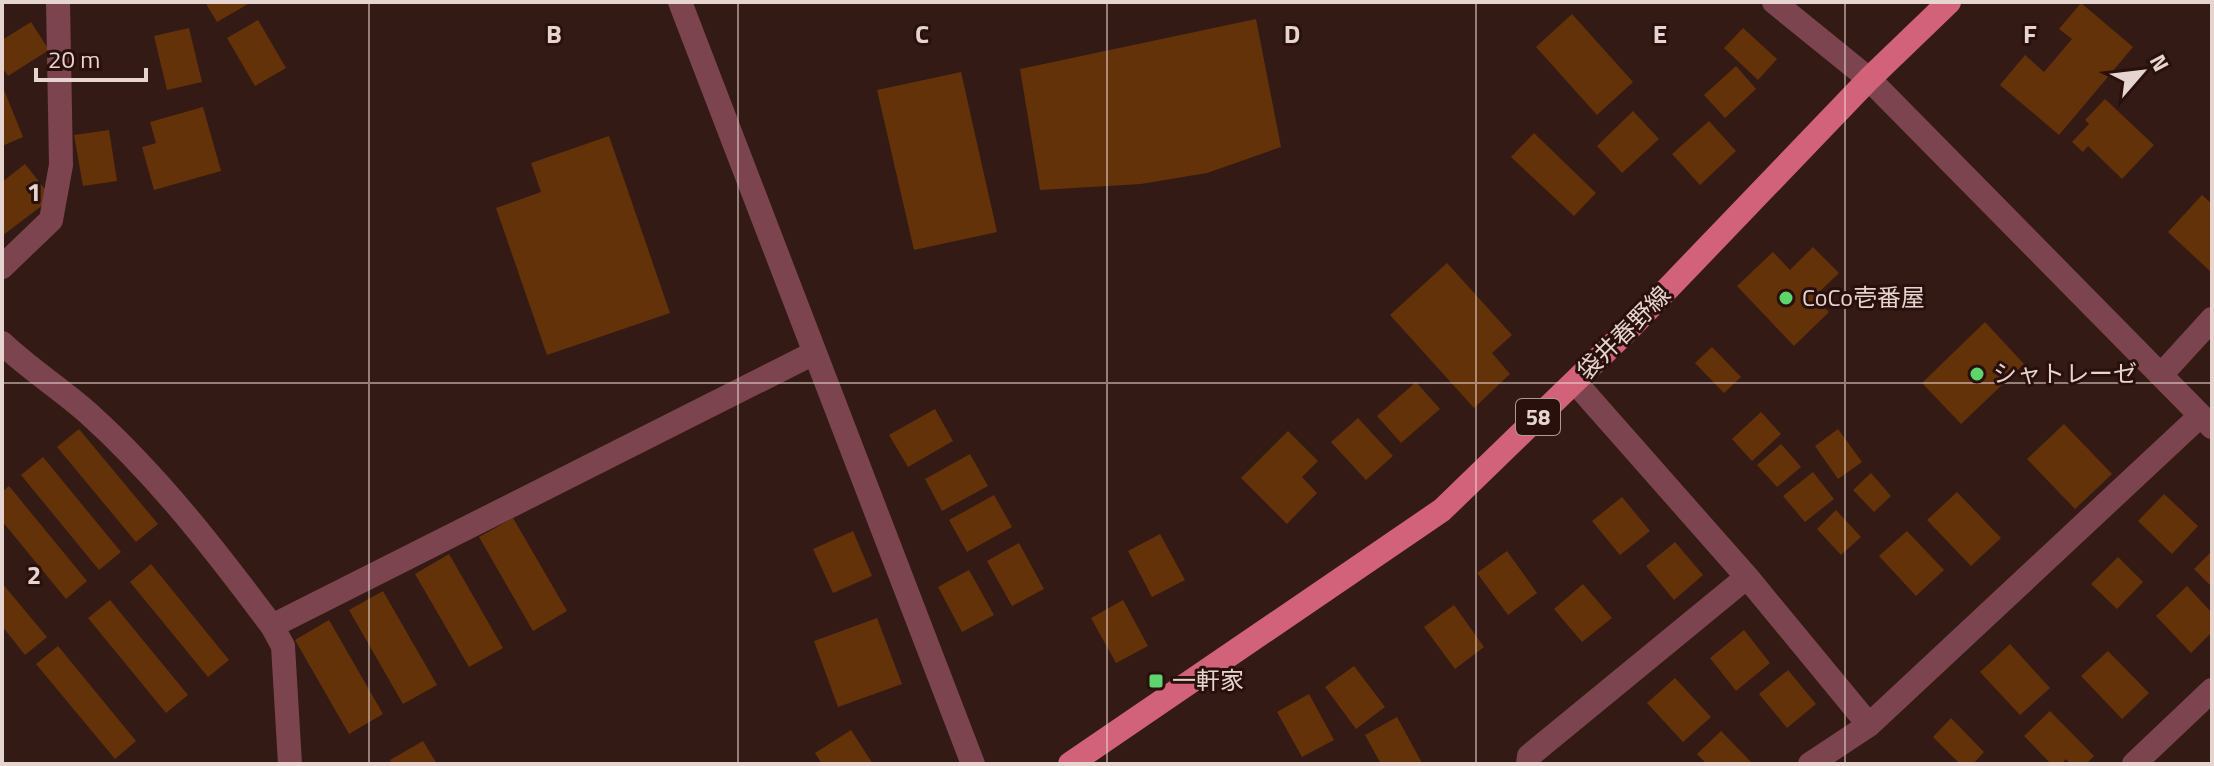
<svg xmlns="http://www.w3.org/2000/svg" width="2214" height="766" font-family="'Titillium Web','Noto Sans JP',sans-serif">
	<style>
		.building { fill: #643209 }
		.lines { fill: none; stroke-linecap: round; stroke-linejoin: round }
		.minor { stroke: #7b444e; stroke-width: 24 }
		.major { stroke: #d2617a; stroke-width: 24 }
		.grid { fill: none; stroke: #e6d4d0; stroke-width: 2; stroke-opacity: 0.55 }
		.poi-dot { fill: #5ed56c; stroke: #29100c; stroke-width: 3 }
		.labels { text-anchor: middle; stroke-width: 6; stroke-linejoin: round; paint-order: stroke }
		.shield { fill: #29100c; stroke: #ad9995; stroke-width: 2 }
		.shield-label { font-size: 22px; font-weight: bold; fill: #e6d4d0 }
		.poi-label { font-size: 24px; fill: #e6d4d0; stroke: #29100c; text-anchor: start }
		.street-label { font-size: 24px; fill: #e6d4d0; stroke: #29100c }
		.grid-label { font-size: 26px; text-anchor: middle; font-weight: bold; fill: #e6d4d0; stroke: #29100c; stroke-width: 6; stroke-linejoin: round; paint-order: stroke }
	</style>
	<rect width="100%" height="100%" fill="#331a15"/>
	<path class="building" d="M205,2H247L248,4L217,22Z
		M2081,3L2133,47L2059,135L2000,85L2025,55L2044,72L2072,39L2059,29Z
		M1572,14L1633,82L1597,115L1536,47Z
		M1256,19L1281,147L1207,173L1141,184L1040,190L1020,69Z
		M258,20L286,68L255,86L227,38Z
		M31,22L49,50L8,76L2,67V40Z
		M189,28L202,82L167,90L154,36Z
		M1743,28L1777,59L1758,80L1724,48Z
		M1736,66L1756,89L1725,118L1704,95Z
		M961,72L997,232L914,250L877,90Z
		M2,85L23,137L2,146Z
		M2105,99L2154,145L2122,179L2088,146L2083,152L2072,142L2089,124L2085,120Z
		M203,107L221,171L154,190L142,147L156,143L150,122Z
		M1633,111L1659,139L1622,173L1597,146Z
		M1709,121L1736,151L1700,185L1672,154Z
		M109,130L117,181L83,186L74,135Z
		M1534,133L1596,193L1574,216L1511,157Z
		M609,136L670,313L547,355L496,208L541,192L531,163Z
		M25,164L52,198L2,236V182Z
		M2202,195L2212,204V273L2168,232Z
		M1813,247L1839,273L1814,297L1829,312L1794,346L1737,286L1773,252L1790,270Z
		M1447,263L1512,335L1492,353L1510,374L1474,408L1390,315Z
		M1985,322L2024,364L1961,424L1922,383Z
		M1712,347L1741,377L1724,393L1695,363Z
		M1416,382L1440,409L1401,443L1377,416Z
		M935,409L953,441L908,467L889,435Z
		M1761,412L1781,434L1752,461L1732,439Z
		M1358,418L1393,456L1366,480L1331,442Z
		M2064,424L2112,474L2075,509L2027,459Z
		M79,429L158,524L136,542L57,447Z
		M1838,429L1862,462L1838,479L1815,446Z
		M1288,431L1318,461L1302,477L1317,493L1287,524L1241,478Z
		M1781,444L1801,467L1777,487L1757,465Z
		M970,454L988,486L942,511L925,479Z
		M43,457L121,552L99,570L21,475Z
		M1813,472L1834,499L1805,522L1783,496Z
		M1871,473L1891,496L1874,512L1853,490Z
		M9,486L87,581L66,599L2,521V492Z
		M1957,492L2001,538L1971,566L1927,520Z
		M2164,494L2198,526L2172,554L2138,521Z
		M994,495L1012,527L967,552L949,520Z
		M1622,497L1650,531L1620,555L1592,521Z
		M1836,510L1861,537L1841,555L1817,529Z
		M513,518L567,611L533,631L479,537Z
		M853,531L872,576L833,593L813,549Z
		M1907,531L1944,570L1916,596L1879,556Z
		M1160,534L1185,580L1152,597L1128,551Z
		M1675,542L1703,575L1674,600L1646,566Z
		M1019,543L1044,589L1012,606L987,561Z
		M1507,551L1537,593L1508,615L1477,573Z
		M2212,551V587L2194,569Z
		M449,554L503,648L469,667L415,574Z
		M2118,557L2143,582L2117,609L2091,584Z
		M151,564L229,660L208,677L130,582Z
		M969,570L994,615L962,632L938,587Z
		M2,583L47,637L25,655L2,626Z
		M1583,584L1612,618L1582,642L1554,609Z
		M2187,586L2212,613V632L2191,653L2156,616Z
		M383,591L437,685L403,704L349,610Z
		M110,600L188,695L166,713L88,618Z
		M1123,600L1148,646L1116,663L1091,618Z
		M1454,605L1484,647L1455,669L1424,627Z
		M877,618L902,684L838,707L814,641Z
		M329,620L383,714L349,734L295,640Z
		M1744,630L1770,663L1736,691L1710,658Z
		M2010,644L2050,688L2020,715L1980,672Z
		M58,646L136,741L115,759L36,664Z
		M2108,651L2149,693L2122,719L2081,676Z
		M1354,666L1385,707L1356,729L1325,687Z
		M1788,670L1816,704L1787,728L1759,694Z
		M1675,678L1711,717L1683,742L1647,703Z
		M1309,694L1334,740L1302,757L1277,712Z
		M2050,711L2094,756L2086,764H2070L2066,759L2061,764H2051L2024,736Z
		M1397,717L1422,763L1420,764H1381L1365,735Z
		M1951,718L1984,752L1973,764H1960L1933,737Z
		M851,730L873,764H822L815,753Z
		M1721,731L1753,764H1707L1697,754Z
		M423,741L437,764H392L390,760Z"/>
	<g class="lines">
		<path class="minor" d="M680,2L973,764
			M1774,2L1869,79L2212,427
			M2,267L51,220L61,165L58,2
			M2,343C29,369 60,388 88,413C158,476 216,551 272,626L283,646L290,764
			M2161,375L2212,319
			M1575,382L1747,577L1869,725
			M272,626L814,353
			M1528,764L1529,756L1747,577
			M1810,764L1869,725L2200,416
			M2134,764L2212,690"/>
		<path class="major" d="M1070,764L1442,510L1631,327L1869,79L1949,2"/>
	</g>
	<path class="grid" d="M369,2V764M738,2V764M1107,2V764M1476,2V764M1845,2V764M2,383H2212"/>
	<g class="poi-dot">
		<circle cx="1786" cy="298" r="8"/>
		<circle cx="1977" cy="374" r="8"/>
		<rect x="1148" y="673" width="16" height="16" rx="4"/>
	</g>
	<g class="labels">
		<rect class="shield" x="1516" y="399" width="44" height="36" rx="6"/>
		<g class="shield-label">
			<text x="1538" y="425">58</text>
		</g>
		<g class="poi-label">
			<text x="1802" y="306">CoCo壱番屋</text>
			<text x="1993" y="382">シャトレーゼ</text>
			<text x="1172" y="689">一軒家</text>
		</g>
		<g class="street-label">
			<text transform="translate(1624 333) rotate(-45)" y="8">袋井春野線</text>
		</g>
	</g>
	<g class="grid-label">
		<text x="554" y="43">B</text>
		<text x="922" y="43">C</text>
		<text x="1292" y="43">D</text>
		<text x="1660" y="43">E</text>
		<text x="2030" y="43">F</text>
		<text x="34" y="201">1</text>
		<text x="34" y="584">2</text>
	</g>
	<rect width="2214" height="766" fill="none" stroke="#e6d4d0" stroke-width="8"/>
	<g transform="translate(2142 72) rotate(62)" stroke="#29100c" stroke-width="6" paint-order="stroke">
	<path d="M0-6L14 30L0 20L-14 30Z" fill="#e6d4d0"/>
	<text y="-12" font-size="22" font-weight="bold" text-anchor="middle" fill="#e6d4d0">N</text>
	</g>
	<path d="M36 68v12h110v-12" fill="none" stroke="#e6d4d0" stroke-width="4"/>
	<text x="48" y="68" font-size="24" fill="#e6d4d0" stroke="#29100c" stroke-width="6" paint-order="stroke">20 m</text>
</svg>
